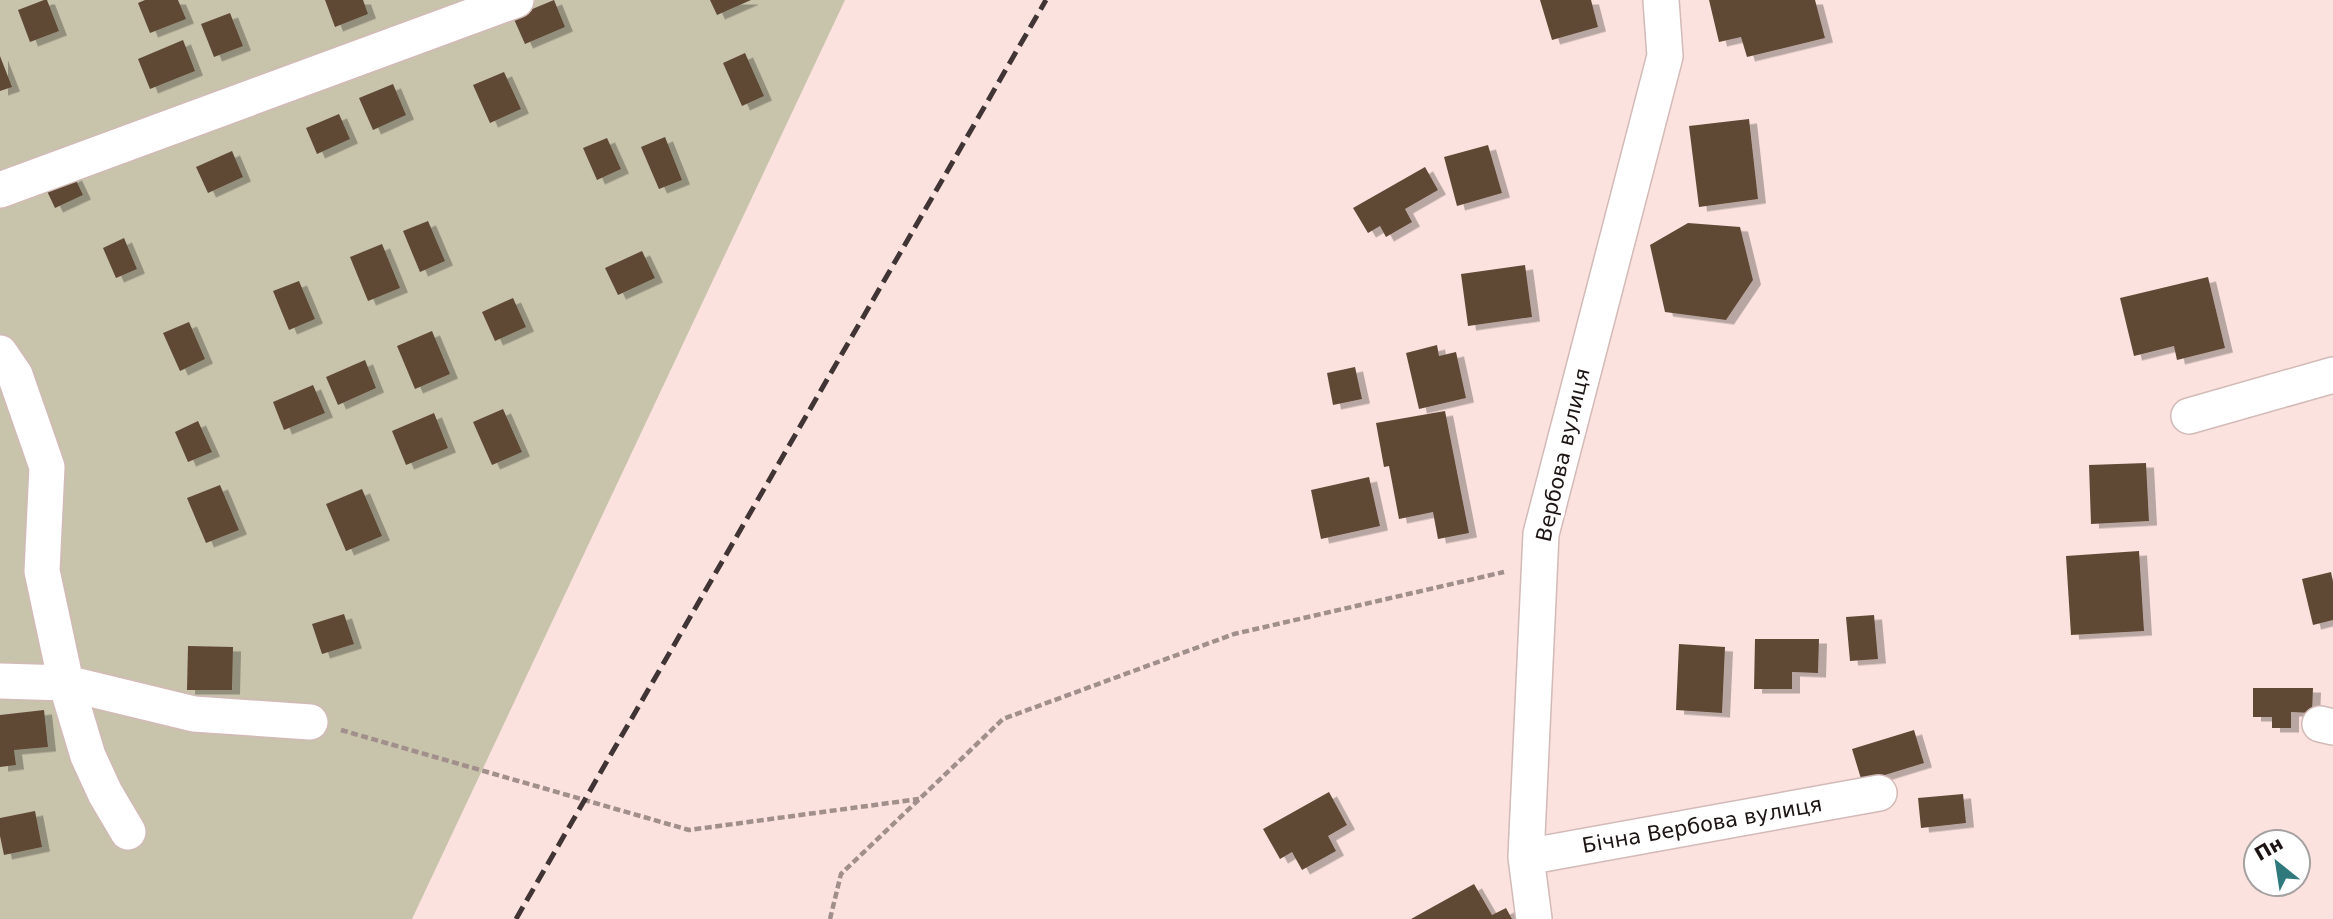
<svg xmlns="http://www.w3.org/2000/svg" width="2333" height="919" font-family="'DejaVu Sans',sans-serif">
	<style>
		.green { fill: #c8c3ab }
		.building { fill: #5f4936; filter: url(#shadow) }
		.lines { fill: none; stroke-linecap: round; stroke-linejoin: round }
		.minor-casing { stroke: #d2bab7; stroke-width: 38 }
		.path { stroke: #a18f8c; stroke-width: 4.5; stroke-dasharray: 7 3.5; stroke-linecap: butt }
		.minor { stroke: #fff; stroke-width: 35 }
		.rail { stroke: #403534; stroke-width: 5; stroke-dasharray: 14 7; stroke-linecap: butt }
		.labels { text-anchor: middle; stroke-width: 7; stroke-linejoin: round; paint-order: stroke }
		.street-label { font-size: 21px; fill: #1d1514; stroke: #fff }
	</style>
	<defs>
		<filter id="shadow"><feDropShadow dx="8" dy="4.5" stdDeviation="0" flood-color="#0004"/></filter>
	</defs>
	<rect width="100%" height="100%" fill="#fbe2de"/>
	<path class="green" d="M0,0H845L412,919H0Z"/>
	<path class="building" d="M44,0H47L59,31L30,42L18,10Z
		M145,0H178L186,19L150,33L138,3Z
		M325,0H363L368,14L335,27Z
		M554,0L565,27L525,44L513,17Z
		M710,0H751L717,15Z
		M1540,0H1591L1598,27L1552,40Z
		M1709,0H1815L1825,38L1747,57L1741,37L1719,42Z
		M230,13L243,46L214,57L201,24Z
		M183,40L195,71L150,89L138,59Z
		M745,53L764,96L742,106L723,63Z
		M0,56L12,87L0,91Z
		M504,72L521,109L490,123L473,85Z
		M393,84L406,115L373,130L359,98Z
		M339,114L350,139L317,154L306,128Z
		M1749,119L1758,199L1699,207L1689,126Z
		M665,137L682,180L659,189L641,147Z
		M607,138L621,169L597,180L583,148Z
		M1488,145L1502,193L1457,206L1444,157Z
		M232,151L243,177L208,193L196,167Z
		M1425,167L1438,190L1405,209L1412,222L1386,237L1380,226L1368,233L1353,208Z
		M74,176L83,195L55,208L46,189Z
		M428,221L445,261L420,272L403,231Z
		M1688,223L1740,227L1753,280L1726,320L1665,312L1650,245Z
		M124,238L137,269L116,278L103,248Z
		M382,244L400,288L368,301L350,257Z
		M642,251L655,278L618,295L605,268Z
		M1525,265L1532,317L1468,326L1461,274Z
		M2208,277L2225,348L2177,360L2174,346L2134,356L2120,298Z
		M299,281L315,319L289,330L273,291Z
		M513,298L526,327L495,341L482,312Z
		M189,322L205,359L180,371L163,333Z
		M432,331L450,374L415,389L397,346Z
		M1437,345L1439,356L1456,352L1466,398L1419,409L1406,353Z
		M365,360L376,388L338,405L326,377Z
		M1355,367L1362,399L1333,405L1327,373Z
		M313,385L325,413L284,430L273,402Z
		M503,409L522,452L492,465L473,422Z
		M1445,411L1469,533L1438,539L1433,512L1399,519L1389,466L1384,467L1376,423Z
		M434,413L448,448L406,465L392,431Z
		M198,421L212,452L188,462L175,432Z
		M2146,463L2149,521L2091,524L2089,465Z
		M1369,477L1380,526L1321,539L1311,490Z
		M220,485L239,530L206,543L187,498Z
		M362,489L382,536L346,551L326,504Z
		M2139,551L2144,631L2071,635L2066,556Z
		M2331,572L2333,582V620L2313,625L2302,579Z
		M344,614L354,644L322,654L312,624Z
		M1874,615L1878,659L1850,661L1846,617Z
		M1755,639H1819L1818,673L1792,672V689H1754Z
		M1679,644L1725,647L1722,713L1676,710Z
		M188,646L233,647L232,690H187Z
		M2253,688H2313L2312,713L2291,712V728H2272V717H2253Z
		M44,710L48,747L14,750L16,765L0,767V715Z
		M1914,730L1924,763L1862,782L1852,749Z
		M1329,792L1347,825L1328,836L1336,851L1302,870L1292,852L1280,859L1263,829Z
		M1963,794L1966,823L1921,828L1918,798Z
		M35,811L42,847L4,855L0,836V818Z
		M1474,884L1492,915L1506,908L1512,919H1411Z"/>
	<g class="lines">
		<defs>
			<path id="minor" d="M0,190L516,0
				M0,353L15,375L47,467L42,571L66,683L88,756L105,793L128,832
				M2189,416L2333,375
				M0,681L66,683L194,714L310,722
				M2320,724L2333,727
				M1526,857L1879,793
				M1534,919L1526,857L1541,534L1665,56L1661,0"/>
		</defs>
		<use href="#minor" class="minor-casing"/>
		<path class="path" d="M341,730L689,830L919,799
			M830,919L841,874L1003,719L1234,634L1504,572"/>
		<use href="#minor" class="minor"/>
		<path class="rail" d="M516,919L1046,0"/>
	</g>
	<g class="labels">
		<g class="street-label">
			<text transform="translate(1563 455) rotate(-77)" y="7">Вербова вулиця</text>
			<text transform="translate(1702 825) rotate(-10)" y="7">Бічна Вербова вулиця</text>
		</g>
	</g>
	<g transform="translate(2277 863) rotate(330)"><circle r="33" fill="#ffffff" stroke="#a5a1a1" stroke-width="2"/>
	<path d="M0-5L12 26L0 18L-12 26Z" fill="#2f797c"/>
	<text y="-10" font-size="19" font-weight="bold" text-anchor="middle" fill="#1d1514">Пн</text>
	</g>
</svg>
